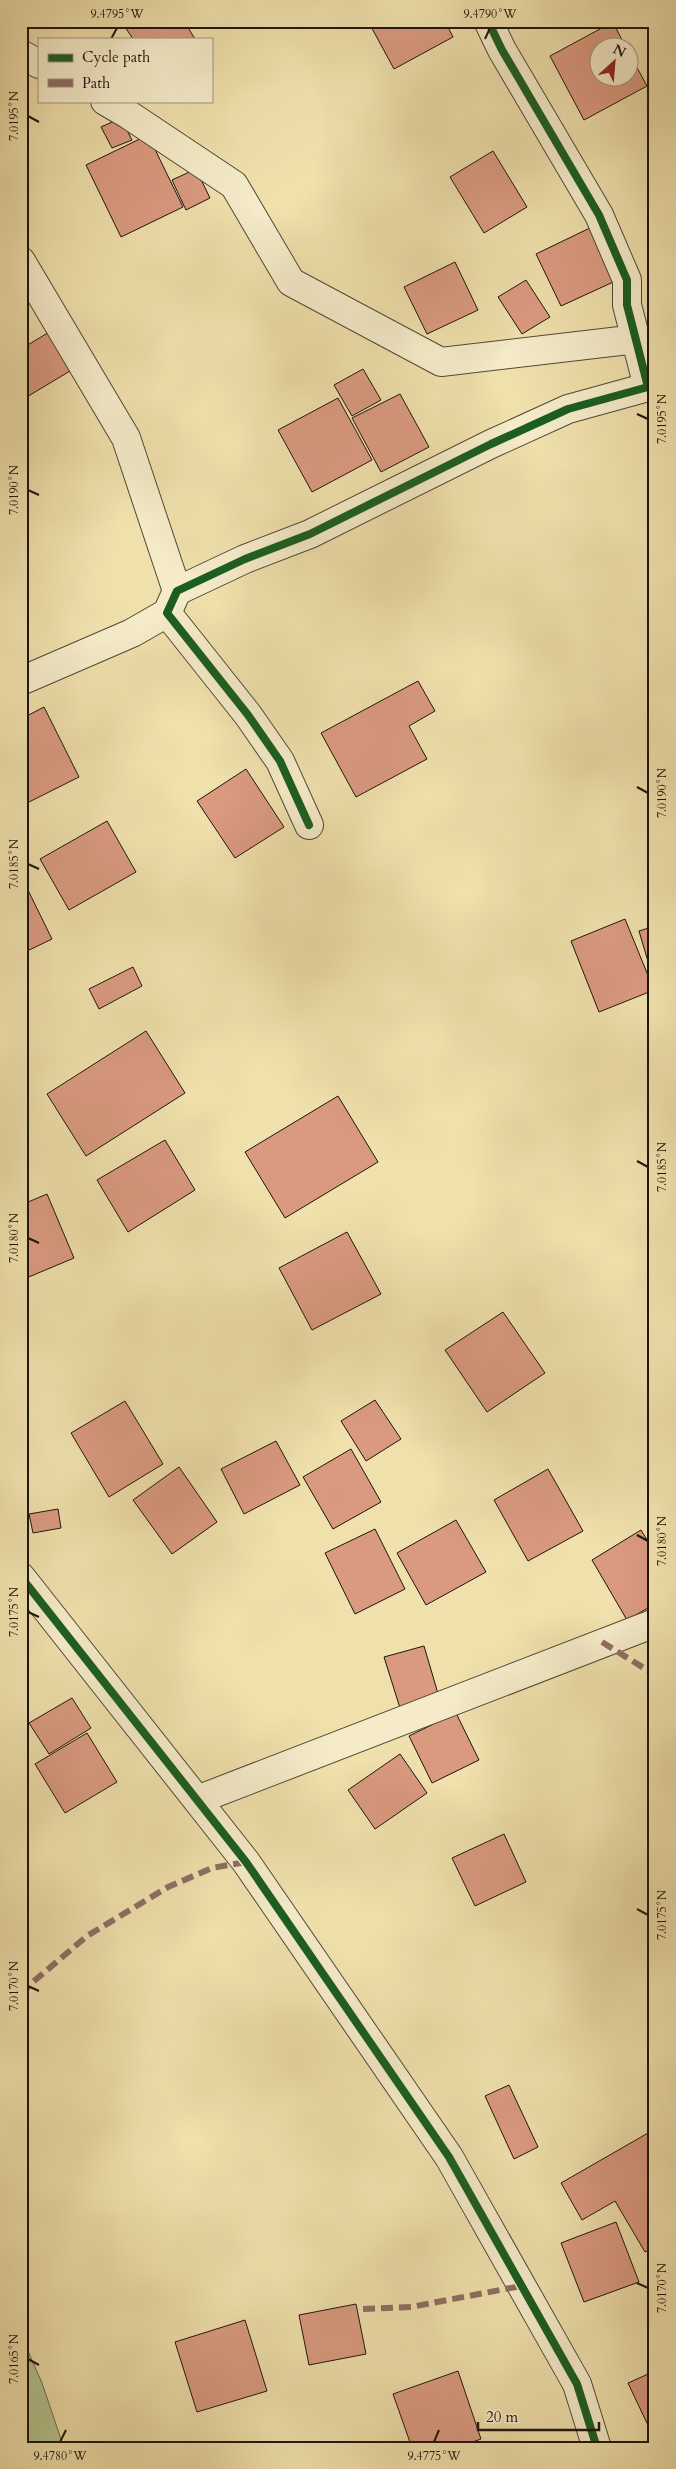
<svg xmlns="http://www.w3.org/2000/svg" width="676" height="2469" font-family="Cardo,serif">
	<style>
		.green { fill: #b4c38e; stroke: #686c4e }
		.building { fill: #da9a80; stroke: #1d150d }
		.lines { fill: none; stroke-linecap: round; stroke-linejoin: round }
		.street-casing { stroke: #524835; stroke-width: 30 }
		.street { stroke: #f5ebc9; stroke-width: 28 }
		.quiet { stroke: #8d6e63; stroke-width: 6; stroke-dasharray: 12 6; stroke-linecap: butt }
		.cycleway-casing { stroke: #f5ebc9; stroke-width: 11 }
		.cycleway { stroke: #1b5e20; stroke-width: 8 }
		.ticks { fill: none; stroke: #1d150d; stroke-width: 2 }
		.neatline { fill: none; stroke: #1d150d; stroke-width: 2 }
		.ticks-label { font-size: 12px; text-anchor: middle; fill: #1d150d }
	</style>
	<rect width="100%" height="100%" fill="#efe0ac"/>
	<filter id="stains"><feTurbulence type="fractalNoise" baseFrequency=".004" numOctaves="4"/><feColorMatrix values="0 0 0 0 .2 0 0 0 0 .09 0 0 0 0 .02 0 0 0 .5 -.17"/></filter>
	<radialGradient id="worn" r=".72"><stop offset=".6" stop-color="#630" stop-opacity="0"/><stop offset="1" stop-color="#630" stop-opacity=".3"/></radialGradient>
	<path class="green" d="M21,2335L42,2383L64,2448H21Z"/>
	<path class="building" d="M121,21H184L195,39H133Z
		M368,21H445L453,37L394,69Z
		M613,22L626,48H598V78H628V51L647,86L584,120L550,56Z
		M121,118L132,140L112,148L101,127Z
		M148,135L183,207L121,237L86,165Z
		M493,151L527,207L484,233L450,177Z
		M196,169L210,198L186,210L172,180Z
		M596,225L622,278L561,306L536,254Z
		M455,262L478,310L427,334L404,287Z
		M526,280L550,317L522,334L498,297Z
		M56,328L80,365L25,398L21,392V349Z
		M363,369L381,400L352,416L334,385Z
		M400,394L429,447L381,472L352,418Z
		M338,398L372,460L312,492L278,430Z
		M418,681L435,711L409,726L427,759L356,797L321,733Z
		M44,707L79,777L21,806V719Z
		M246,769L284,827L235,858L197,801Z
		M107,821L136,872L69,910L40,859Z
		M21,876L52,939L21,954Z
		M625,919L654,990L599,1012L571,941Z
		M655,926V985L639,931Z
		M133,967L142,986L99,1009L89,989Z
		M146,1031L185,1093L86,1156L47,1094Z
		M338,1096L378,1162L285,1218L245,1152Z
		M165,1140L195,1190L128,1232L97,1180Z
		M47,1194L74,1258L24,1279L21,1271V1205Z
		M347,1232L381,1294L312,1330L279,1268Z
		M503,1312L545,1373L487,1412L445,1350Z
		M375,1400L401,1439L366,1461L341,1421Z
		M125,1401L163,1464L109,1497L71,1433Z
		M276,1441L300,1485L244,1514L221,1469Z
		M351,1449L381,1502L333,1529L303,1477Z
		M179,1467L217,1522L172,1554L133,1500Z
		M548,1469L583,1531L528,1561L494,1500Z
		M58,1509L61,1528L33,1533L29,1514Z
		M456,1520L486,1572L426,1605L397,1553Z
		M375,1529L405,1589L355,1614L325,1553Z
		M641,1530L655,1553V1604L627,1620L592,1560Z
		M21,1629L29,1642L21,1647Z
		M424,1646L439,1697L400,1708L384,1657Z
		M72,1698L91,1728L49,1754L29,1723Z
		M456,1713L479,1760L432,1783L409,1736Z
		M87,1733L117,1782L65,1813L35,1764Z
		M400,1754L427,1793L375,1829L348,1790Z
		M504,1834L526,1882L475,1906L452,1858Z
		M509,2085L538,2147L514,2159L485,2096Z
		M655,2129V2247L645,2252L615,2201L582,2220L561,2183Z
		M616,2222L639,2282L584,2302L561,2243Z
		M356,2304L366,2354L309,2365L299,2315Z
		M245,2320L267,2391L197,2412L175,2342Z
		M458,2371L481,2439L456,2448H412L393,2394Z
		M655,2371V2438H654L628,2383Z"/>
	<g class="lines">
		<defs>
			<path id="street" d="M21,54L39,64
				M105,101L129,115L234,185L291,282L441,362L637,339
				M21,261L126,438L177,591
				M21,681L132,633L167,613
				M309,825L280,761L248,715L167,613L177,591L245,559L310,534L491,444L568,409L648,387L627,305V280L599,215L502,50L488,21
				M21,1577L246,1862L449,2157L577,2384L597,2448
				M197,1800L655,1623"/>
		</defs>
		<use href="#street" class="street-casing"/>
		<use href="#street" class="street"/>
		<path class="quiet" d="M602,1642L655,1675
			M21,1994L33,1982L87,1936L168,1887L212,1868L246,1862
			M363,2309L411,2307L521,2286"/>
		<defs>
			<path id="cycleway" d="M309,825L280,761L248,715L167,613L177,591L245,559L310,534L491,444L568,409L648,387L627,305V280L599,215L502,50L488,21
				M21,1577L246,1862L449,2157L577,2384L597,2448"/>
		</defs>
		<use href="#cycleway" class="cycleway-casing"/>
		<use href="#cycleway" class="cycleway"/>
	</g>
	<path class="ticks" d="M111,39L117,28M485,39L490,28M28,116L39,122M637,414L648,419M28,490L39,495M637,787L648,793M28,864L39,869M637,1161L648,1167M28,1238L39,1243M637,1535L648,1541M28,1612L39,1617M637,1909L648,1915M28,1986L39,1991M637,2283L648,2288M28,2359L39,2365M60,2442L66,2430M434,2442L439,2430"/>
	<rect width="676" height="2469" fill="none" stroke="#efe0ac" stroke-width="55"/>
	<rect x="38" y="38" width="175" height="65" fill="#f5ebc9" stroke="#9f957e"/>
	<rect x="48" y="54" width="25" height="8" fill="#1b5e20" stroke="#9f957e"/>
	<text x="82" y="62" font-size="15" fill="#1d150d">Cycle path</text>
	<rect x="48" y="79" width="25" height="8" fill="#8d6e63" stroke="#9f957e"/>
	<text x="82" y="88" font-size="15" fill="#1d150d">Path</text>
	<g transform="translate(614 62) rotate(26)"><circle r="24" fill="#f5ebc9" stroke="#9f957e"/>
	<path d="M0-4L9 19L0 12L-9 19Z" fill="#8f2418"/>
	<text y="-8" font-size="14" font-weight="bold" text-anchor="middle" fill="#1d150d">N</text>
	</g>
	<path d="M478 2422v8h121v-8" fill="none" stroke="#1d150d" stroke-width="2.5"/>
	<text x="486" y="2422" font-size="15" fill="#1d150d" stroke="#f5ebc9" stroke-width="4" paint-order="stroke">20 m</text>
	<rect x="28" y="28" width="620" height="2414" class="neatline"/>
	<g class="ticks-label">
		<text x="117" y="18">9.4795°W</text>
		<text x="490" y="18">9.4790°W</text>
		<text transform="translate(14 116) rotate(-90)" y="4">7.0195°N</text>
		<text transform="translate(662 419) rotate(-90)" y="4">7.0195°N</text>
		<text transform="translate(14 490) rotate(-90)" y="4">7.0190°N</text>
		<text transform="translate(662 793) rotate(-90)" y="4">7.0190°N</text>
		<text transform="translate(14 864) rotate(-90)" y="4">7.0185°N</text>
		<text transform="translate(662 1167) rotate(-90)" y="4">7.0185°N</text>
		<text transform="translate(14 1238) rotate(-90)" y="4">7.0180°N</text>
		<text transform="translate(662 1541) rotate(-90)" y="4">7.0180°N</text>
		<text transform="translate(14 1612) rotate(-90)" y="4">7.0175°N</text>
		<text transform="translate(662 1915) rotate(-90)" y="4">7.0175°N</text>
		<text transform="translate(14 1986) rotate(-90)" y="4">7.0170°N</text>
		<text transform="translate(662 2288) rotate(-90)" y="4">7.0170°N</text>
		<text transform="translate(14 2359) rotate(-90)" y="4">7.0165°N</text>
		<text x="60" y="2460">9.4780°W</text>
		<text x="434" y="2460">9.4775°W</text>
	</g>
	<rect width="100%" height="100%" filter="url(#stains)"/>
	<rect width="100%" height="100%" fill="url(#worn)"/>
</svg>
